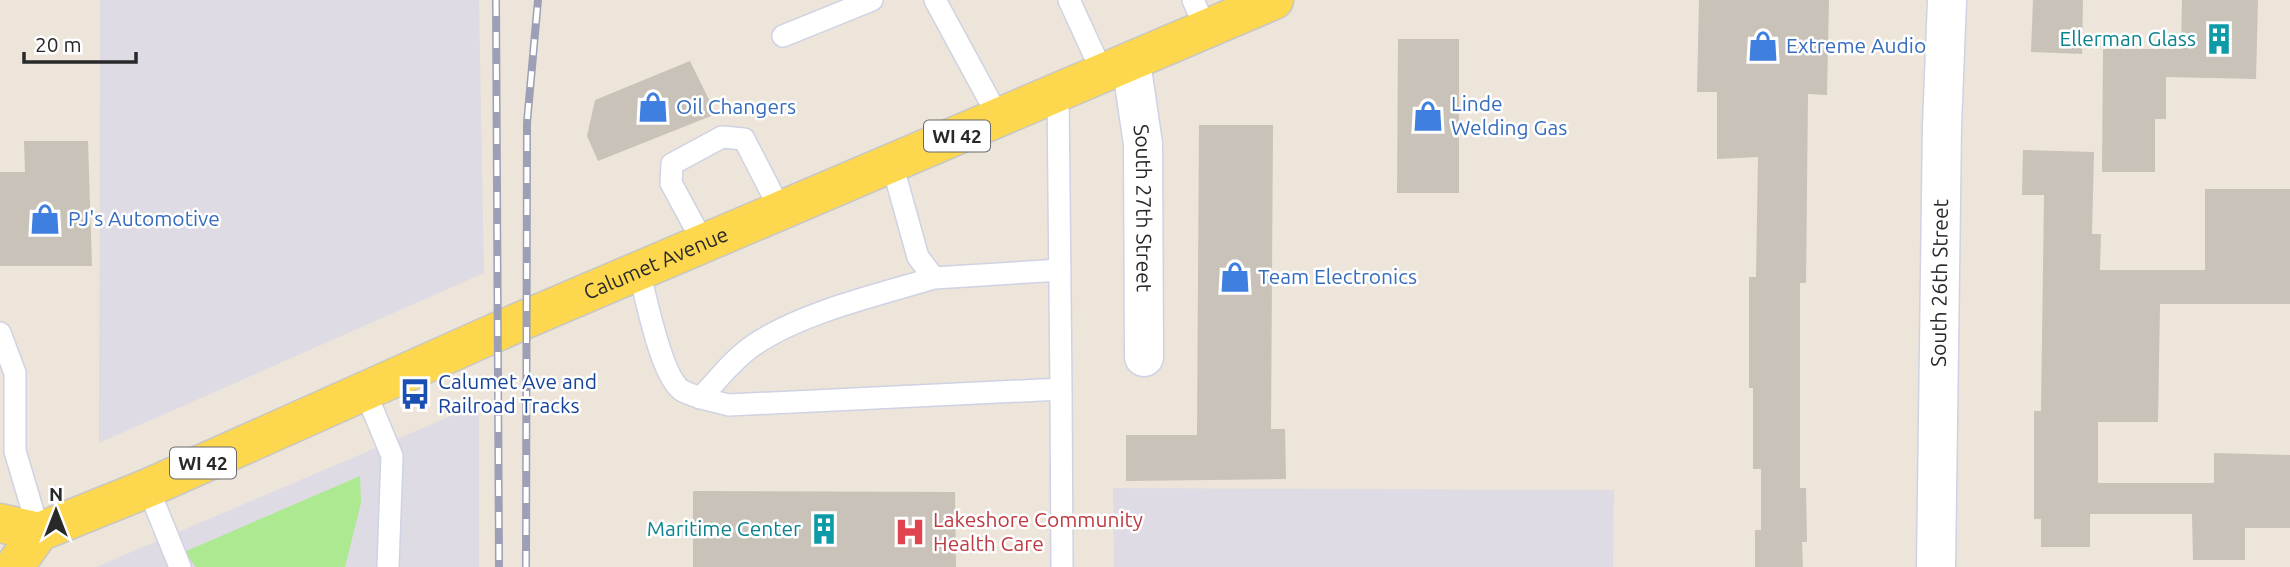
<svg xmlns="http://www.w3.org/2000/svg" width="2290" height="567" font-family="Ubuntu,sans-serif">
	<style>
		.industrial { fill: #dedbe4 }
		.green { fill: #ade990 }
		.building { fill: #c8c2b9 }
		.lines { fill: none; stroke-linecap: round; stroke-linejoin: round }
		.service-casing { stroke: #cfd2e4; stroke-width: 24 }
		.minor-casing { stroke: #cfd2e4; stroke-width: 41 }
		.primary-casing { stroke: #c7c7c7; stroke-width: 41 }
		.service { stroke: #fff; stroke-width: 21 }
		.minor { stroke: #fff; stroke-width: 38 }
		.primary { stroke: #fdd74e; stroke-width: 38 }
		.rail-casing { stroke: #9c9fb6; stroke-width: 8 }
		.rail { stroke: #fff; stroke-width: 5; stroke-dasharray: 16; stroke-linecap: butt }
		.labels { text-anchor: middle; stroke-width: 5; stroke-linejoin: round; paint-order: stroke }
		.shield { fill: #fff; stroke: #696969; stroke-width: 2 }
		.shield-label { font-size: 19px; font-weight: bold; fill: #292929 }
		.culture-label { font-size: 21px; fill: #0d838f; stroke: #fff; text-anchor: end }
		.shop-label { font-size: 21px; fill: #366cbe; stroke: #fff; text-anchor: start }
		.street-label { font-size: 21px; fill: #292929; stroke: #fff }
		.transit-label { font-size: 21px; fill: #164399; stroke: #fff; text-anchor: start }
		.health-label { font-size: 21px; fill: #be3a42; stroke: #fff; text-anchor: start }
	</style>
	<rect width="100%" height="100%" fill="#ede5d9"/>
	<path class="industrial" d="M100,0H479L484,273L99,443Z
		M479,404V567H96Z
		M1113,488L1614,490L1613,567H1114Z"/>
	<path class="green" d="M360,476L361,503L345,567H196L184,552Z"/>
	<path class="building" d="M1699,0H1829L1827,95L1808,94L1806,283H1800V488H1806L1807,542H1802L1803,567H1755V530H1761V469H1753V388H1749V277H1756L1758,157L1717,159V92H1697Z
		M2033,0H2083L2082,54L2031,52Z
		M2182,0H2258L2256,79L2166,77V119H2155V172H2102L2103,49H2181Z
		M1398,39H1459V193H1397Z
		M690,61L716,114L598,161L587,136L595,100Z
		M1199,125H1273L1271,429H1285L1286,479L1126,481V435H1197Z
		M24,141H88L92,266H0V172H25Z
		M2023,150L2094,152L2092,234H2101L2100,270H2205V189H2290V304H2160L2158,422H2098V483H2214V453L2290,455V528H2245V560H2193L2192,514H2090V547H2041V519H2034V411H2041L2044,195H2022Z
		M693,491L955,492L956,567H693Z"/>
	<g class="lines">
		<defs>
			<path id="service" d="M935,0L999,118
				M1069,0L1103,74
				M1193,0L1206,29
				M783,36L872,0
				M892,164L918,257L934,278L1060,270
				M704,244L671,183L672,164L722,137L744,139L781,211
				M639,271C646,296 661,379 683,391C696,398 714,401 729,405L1061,389L1058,93
				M0,333L15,373V451L39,532
				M1061,389L1062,567
				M365,391L392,456L388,567
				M700,398C717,381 734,358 754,345C802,312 878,295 934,278
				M148,488L180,567"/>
			<g id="minor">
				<path id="s1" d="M1131,62L1143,144L1144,357"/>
				<path id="s2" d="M1936,567L1942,126L1947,0"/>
			</g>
			<g id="primary">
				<path d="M0,523L39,532"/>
				<path id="s3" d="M14,567L39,532L148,488L526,319L1274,0"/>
			</g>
		</defs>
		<use href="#service" class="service-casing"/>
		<use href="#minor" class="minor-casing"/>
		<use href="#primary" class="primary-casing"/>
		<use href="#service" class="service"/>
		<use href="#minor" class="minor"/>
		<use href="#primary" class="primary"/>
		<defs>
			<path id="rail" d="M496,0L499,567
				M526,567L527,123L538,0"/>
		</defs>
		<use href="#rail" class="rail-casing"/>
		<use href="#rail" class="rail"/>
	</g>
	<defs>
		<symbol id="building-bare" viewBox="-9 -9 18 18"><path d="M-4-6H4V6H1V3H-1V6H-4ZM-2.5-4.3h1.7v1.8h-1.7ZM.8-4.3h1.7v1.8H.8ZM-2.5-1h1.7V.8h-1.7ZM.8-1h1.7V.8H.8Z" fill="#0f9aa8" stroke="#fff" stroke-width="2.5" paint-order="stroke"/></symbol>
		<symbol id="shop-bare" viewBox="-9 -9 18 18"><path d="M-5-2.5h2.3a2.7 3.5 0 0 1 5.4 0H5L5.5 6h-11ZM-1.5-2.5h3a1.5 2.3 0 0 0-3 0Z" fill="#3f7fe0" stroke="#fff" stroke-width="2.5" paint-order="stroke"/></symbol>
		<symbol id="bus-bare" viewBox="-9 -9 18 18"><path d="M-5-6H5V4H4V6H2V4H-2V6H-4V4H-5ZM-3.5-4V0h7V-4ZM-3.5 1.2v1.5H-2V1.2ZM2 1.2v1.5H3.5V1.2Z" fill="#1a4fb4" stroke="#fff" stroke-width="2.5" paint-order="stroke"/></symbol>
		<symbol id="hospital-bare" viewBox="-9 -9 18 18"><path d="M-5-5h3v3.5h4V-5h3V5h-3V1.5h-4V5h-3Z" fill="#e0444e" stroke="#fff" stroke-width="2.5" paint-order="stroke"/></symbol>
	</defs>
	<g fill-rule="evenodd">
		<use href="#building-bare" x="2197" y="17" width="44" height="44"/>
		<use href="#shop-bare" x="1741" y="24" width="44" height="44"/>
		<use href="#shop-bare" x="631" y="85" width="44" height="44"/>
		<use href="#shop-bare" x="1406" y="94" width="44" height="44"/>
		<use href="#shop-bare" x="23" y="197" width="44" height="44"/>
		<use href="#shop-bare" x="1213" y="255" width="44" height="44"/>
		<use href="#bus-bare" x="393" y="372" width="44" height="44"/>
		<use href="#building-bare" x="802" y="507" width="44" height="44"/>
		<use href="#hospital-bare" x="888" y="510" width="44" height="44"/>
	</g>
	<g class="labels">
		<g class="shield">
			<rect x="924" y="120.5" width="66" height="31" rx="5"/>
			<rect x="170" y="447.5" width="66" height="31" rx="5"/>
		</g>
		<g class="shield-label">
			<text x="957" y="143">WI 42</text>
			<text x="203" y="470">WI 42</text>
		</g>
		<g class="culture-label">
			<text x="2196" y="46">Ellerman Glass</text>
			<text x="801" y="536">Maritime Center</text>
		</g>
		<g class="shop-label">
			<text x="1786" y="53">Extreme Audio</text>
			<text x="1451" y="111">Linde<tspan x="1451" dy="24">Welding Gas</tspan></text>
			<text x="676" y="114">Oil Changers</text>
			<text x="68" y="226">PJ's Automotive</text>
			<text x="1258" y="284">Team Electronics</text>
		</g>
		<g class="street-label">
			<text dy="7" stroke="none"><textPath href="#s1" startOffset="147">South 27th Street</textPath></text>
			<text dy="7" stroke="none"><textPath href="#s3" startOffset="716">Calumet Avenue</textPath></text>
			<text dy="7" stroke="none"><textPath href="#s2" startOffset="284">South 26th Street</textPath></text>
		</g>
		<g class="transit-label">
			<text x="438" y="389">Calumet Ave and<tspan x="438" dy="24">Railroad Tracks</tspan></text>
		</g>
		<g class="health-label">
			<text x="933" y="527">Lakeshore Community<tspan x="933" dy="24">Health Care</tspan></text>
		</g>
	</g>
	<g transform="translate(56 511)" stroke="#ffffff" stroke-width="5" paint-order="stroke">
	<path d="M0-5L12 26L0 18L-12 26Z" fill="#292929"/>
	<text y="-10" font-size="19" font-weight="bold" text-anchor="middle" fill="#292929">N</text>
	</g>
	<path d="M24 52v10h112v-10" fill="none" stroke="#292929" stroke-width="3.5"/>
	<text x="35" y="52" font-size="21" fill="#292929" stroke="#ffffff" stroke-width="5" paint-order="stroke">20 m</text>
</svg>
